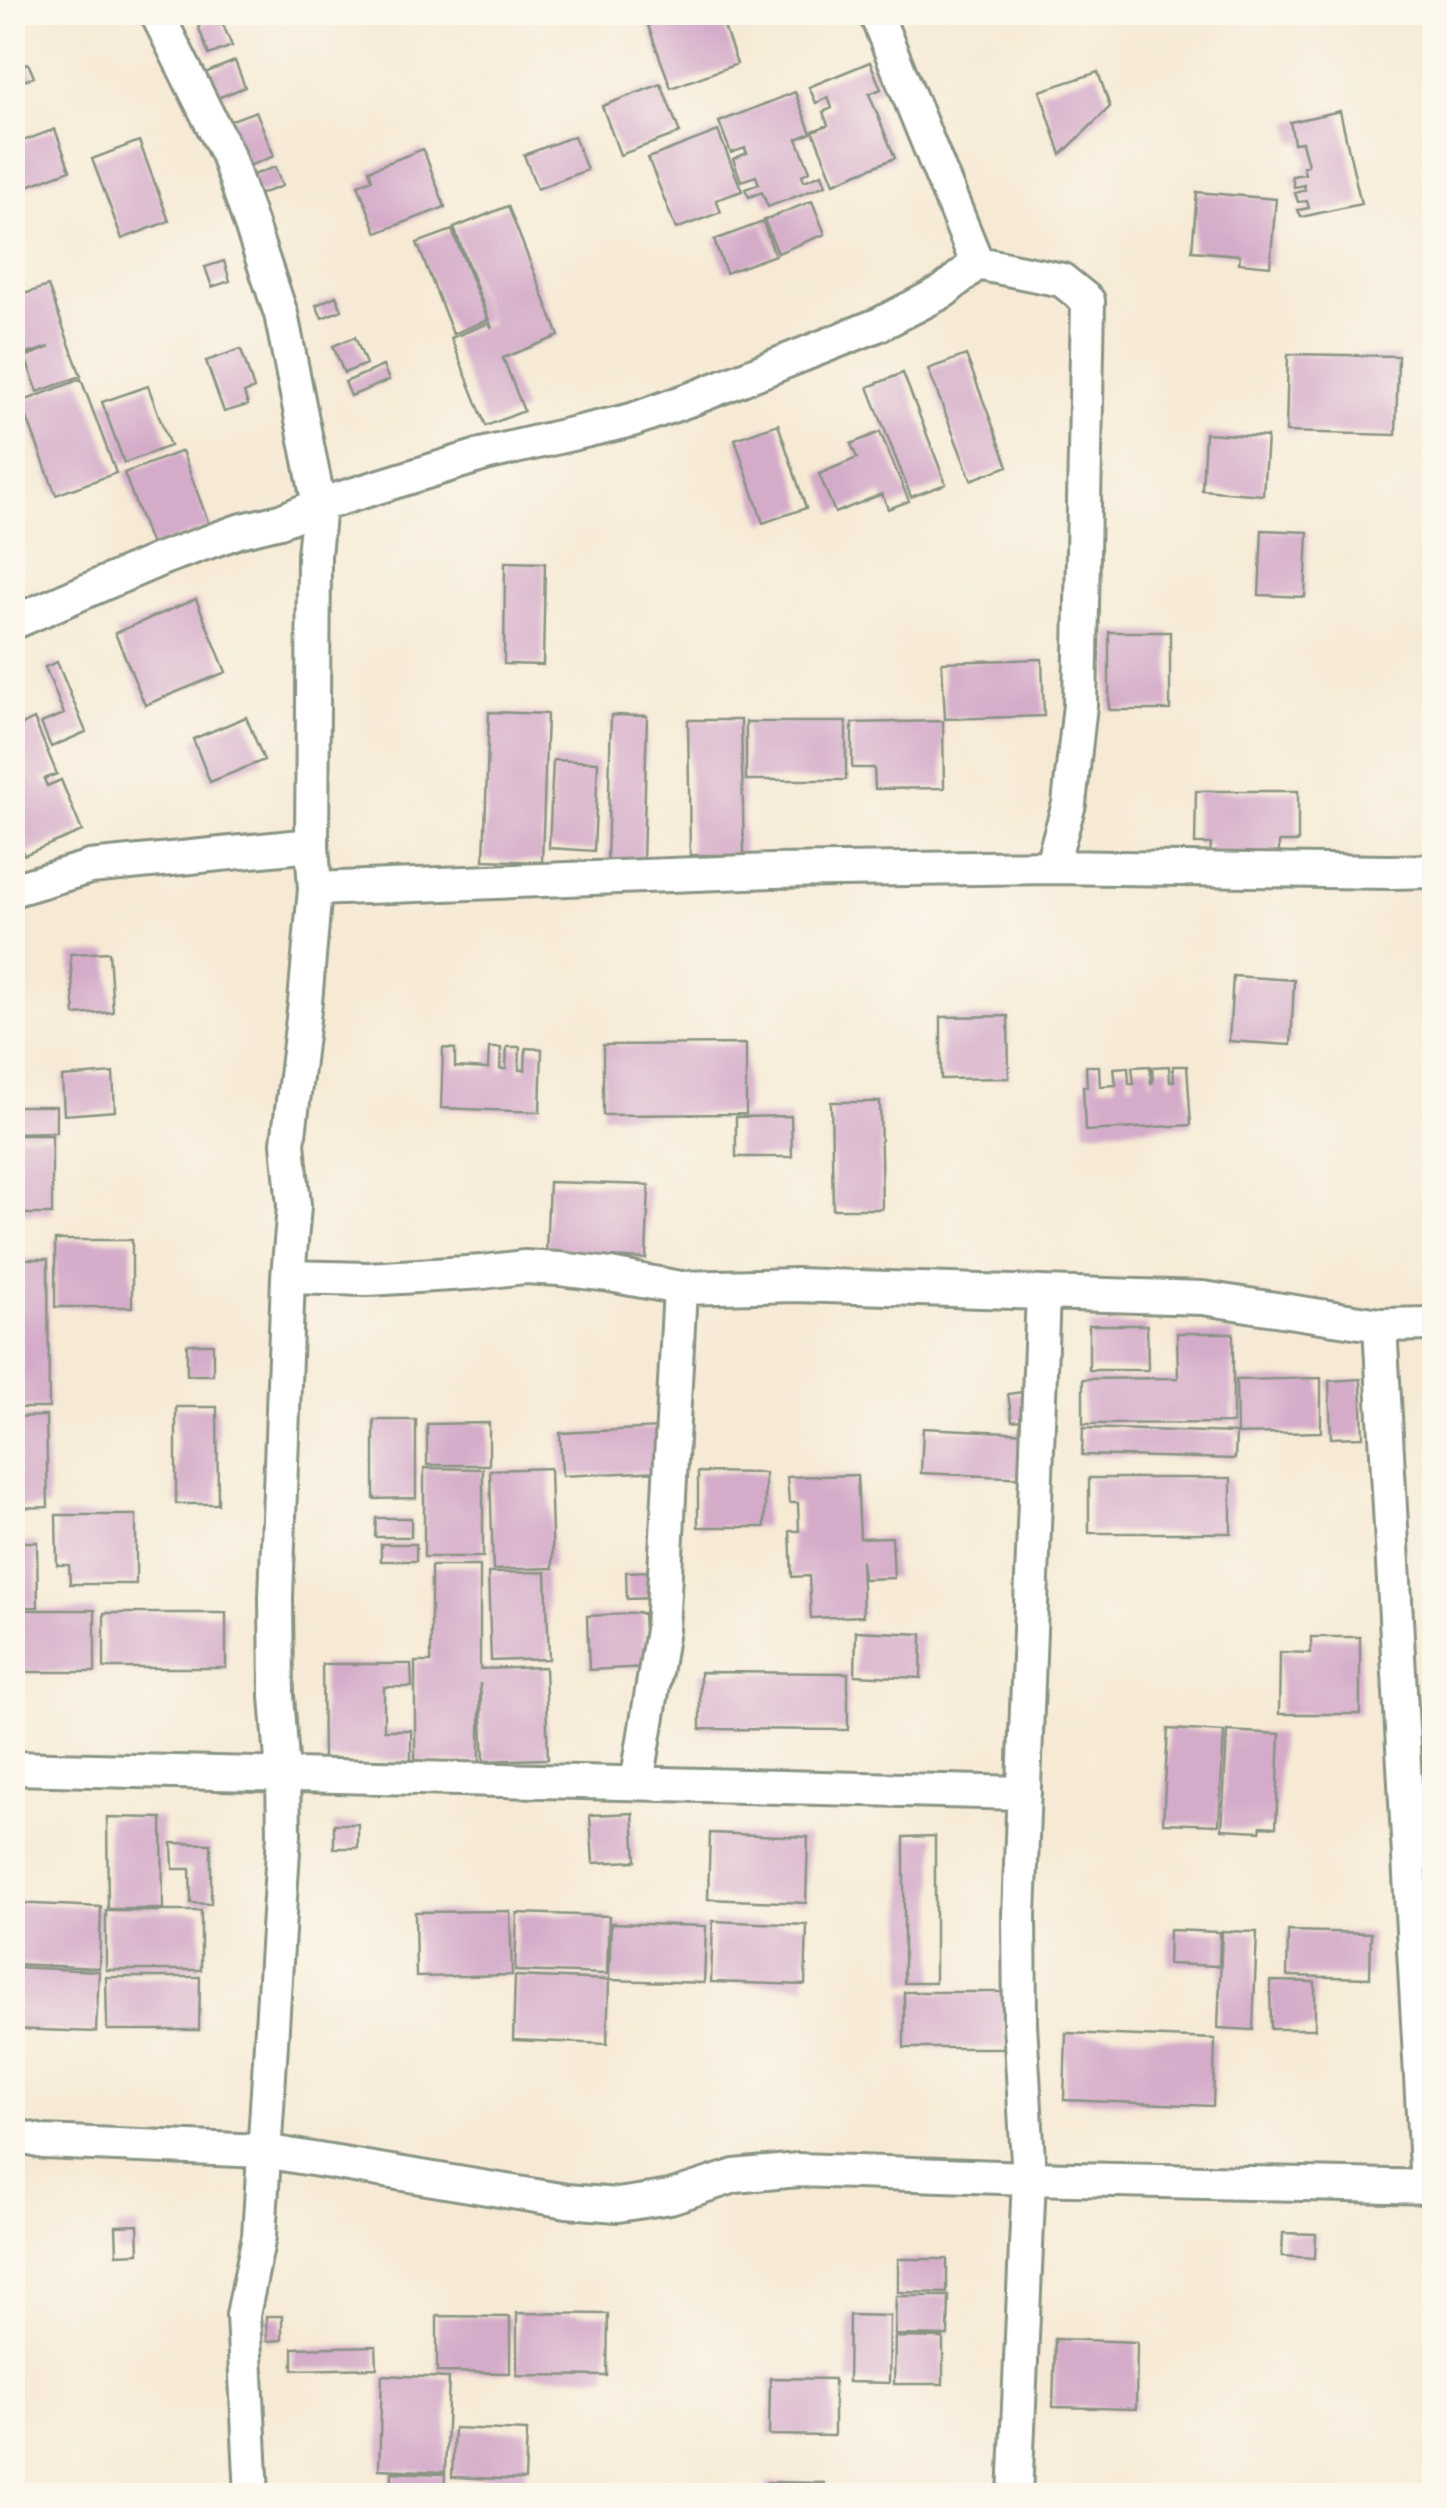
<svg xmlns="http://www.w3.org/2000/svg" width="1447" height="2508" font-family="'IM FELL French Canon',serif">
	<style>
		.building { fill: #d4abc9 }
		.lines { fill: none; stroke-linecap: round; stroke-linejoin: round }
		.street-casing { stroke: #8a9484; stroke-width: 38 }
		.street { stroke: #fff; stroke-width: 32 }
	</style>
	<rect width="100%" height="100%" fill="#fbf7ec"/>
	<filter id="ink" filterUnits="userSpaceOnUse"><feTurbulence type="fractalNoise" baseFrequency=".01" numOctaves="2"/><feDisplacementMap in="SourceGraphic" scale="20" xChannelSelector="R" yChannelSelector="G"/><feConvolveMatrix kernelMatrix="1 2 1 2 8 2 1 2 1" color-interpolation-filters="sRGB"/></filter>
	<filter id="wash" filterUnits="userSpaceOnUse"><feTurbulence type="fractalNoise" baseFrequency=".0048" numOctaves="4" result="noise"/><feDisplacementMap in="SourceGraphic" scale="40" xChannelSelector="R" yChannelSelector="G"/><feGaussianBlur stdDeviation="2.25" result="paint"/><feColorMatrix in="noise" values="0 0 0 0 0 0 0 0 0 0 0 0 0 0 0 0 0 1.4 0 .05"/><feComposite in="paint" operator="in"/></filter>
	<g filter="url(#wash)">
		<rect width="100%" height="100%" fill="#f6ead5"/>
		<g id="blocks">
			<path class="building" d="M643,12H719L737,64L671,88Z
				M732,12H777V13L737,26Z
				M220,17L232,46L209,55L198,26Z
				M235,61L245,87L215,99L205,73Z
				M870,62L881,89L869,94L895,158L834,183L813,131L828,125L823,112L832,108L828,97L816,103L809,87Z
				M28,63L34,77L12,85V69Z
				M1098,72L1110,107L1061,155L1040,91Z
				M661,84L680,133L620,155L602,106Z
				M795,92L811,133L797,139L810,171L802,175L804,181L822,174L826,185L768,207L762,192L749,197L745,189L759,184L756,176L741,181L733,159L747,153L745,148L731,153L719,122Z
				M256,111L274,156L241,169L224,123Z
				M1340,111L1361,204L1301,217L1298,210L1309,208L1307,201L1298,202L1295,193L1305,190L1304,185L1294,187L1292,176L1305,174L1303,166L1308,165L1302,142L1294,143L1290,122Z
				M55,129L70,170L12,192V145Z
				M718,131L742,191L716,200L721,212L676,229L648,158Z
				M574,136L587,170L537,189L524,155Z
				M139,141L169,221L122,239L92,159Z
				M423,149L445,207L377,233L358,185L372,179L369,170Z
				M275,167L282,186L258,195L250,176Z
				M1197,192L1276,199L1270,266L1239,263L1240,255L1192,251Z
				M812,201L825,234L778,253L764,220Z
				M508,206L559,336L503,358L524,411L486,426L451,338L489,323L492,328L454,228Z
				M763,222L775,255L726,273L714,240Z
				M452,230L488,320L453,334L417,243Z
				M224,261L230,281L212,287L205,267Z
				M48,286L81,376L38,392L25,357L50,347L20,356L12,333V298Z
				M336,296L342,310L322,318L316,305Z
				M355,337L366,364L344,373L333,346Z
				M241,349L254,389L244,393L248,405L224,412L206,361Z
				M1288,354L1398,356L1396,435L1286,432Z
				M966,355L1008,466L971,480L928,369Z
				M383,366L389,380L351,396L345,382Z
				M903,373L946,484L911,497L868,387Z
				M81,379L116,473L56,495L21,402Z
				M148,386L170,446L124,463L102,402Z
				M778,424L806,508L763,523L735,439Z
				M880,432L909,501L888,509L882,494L835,513L819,474L857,458L851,444Z
				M1205,433L1267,437L1263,495L1202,490Z
				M182,451L210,527L152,548L124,473Z
				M1262,530L1308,532L1305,597L1259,595Z
				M505,562L545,563L543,665L504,664Z
				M196,599L226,672L145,705L115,633Z
				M1109,632H1170V710H1109Z
				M1042,659L1044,716L945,719L942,662Z
				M57,662L86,732L51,747L41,723L64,714L45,667Z
				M12,703L22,725L34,719L57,774L44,779L47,786L61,780L82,831L24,855L12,828Z
				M489,712L547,714L542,862L484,860Z
				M611,715L647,716L643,862H607Z
				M246,717L264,760L210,782L193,739Z
				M688,720H741L744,855H690Z
				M943,721L944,788L875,789L874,768H852V723Z
				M746,722H846V780H746Z
				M553,760L598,762L594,851L549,848Z
				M1196,791H1298V842H1279V857L1210,856L1211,844H1195Z
				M109,952L113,1012L75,1015L70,954Z
				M1233,976L1294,980L1291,1045L1229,1041Z
				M1008,1016L1009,1078L941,1079V1017Z
				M746,1044V1114L603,1115V1045Z
				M507,1047H520L519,1070H525L526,1048L542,1049L540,1112L441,1108L443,1048L455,1049V1067L488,1069L489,1048H501L500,1069H506Z
				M1086,1066H1099L1100,1086L1116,1085L1114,1068L1128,1067L1129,1084H1134L1132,1067L1150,1066L1151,1083L1153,1082L1152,1067L1169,1066L1170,1082L1174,1081L1173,1066H1187L1191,1125L1085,1131L1083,1086L1087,1087Z
				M113,1073L115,1111L64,1115L62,1077Z
				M831,1102H880L882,1209H833Z
				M12,1106H56V1132L12,1133Z
				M791,1116L792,1157H736V1117Z
				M12,1135H52V1214H12Z
				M549,1182L649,1185L646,1259L546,1254Z
				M55,1240H132V1307H55Z
				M12,1259H48L49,1408H12Z
				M1089,1325H1147L1148,1370H1089Z
				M1177,1333H1233V1423L1083,1424V1379L1178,1378Z
				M187,1344H213V1375H187Z
				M1321,1378V1432L1237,1434L1236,1380Z
				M1361,1379L1363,1437L1331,1438L1329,1381Z
				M1030,1391L1033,1419L1012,1421L1008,1394Z
				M176,1407H217L218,1504H176Z
				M46,1416L48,1507L12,1508V1417Z
				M374,1420H416V1498L374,1499Z
				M489,1423V1465H427V1424Z
				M659,1428L661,1471L562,1476L560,1433Z
				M923,1428L1031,1433L1030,1478L921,1473Z
				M1083,1428L1236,1433L1235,1459L1082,1455Z
				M424,1468L483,1469V1557H424Z
				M550,1468L553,1568L493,1570L490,1470Z
				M698,1472L765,1473V1527H698Z
				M857,1475L860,1538L892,1537L894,1578L863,1579L861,1560L863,1616L811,1618L809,1576L792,1577L790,1531H799L798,1503H789L787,1477Z
				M1089,1478H1231V1533H1089Z
				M56,1515H136V1584H70L69,1565H57Z
				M376,1518H411V1537H375Z
				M22,1542H37L38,1607H12V1559H22Z
				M381,1544H416V1561H381Z
				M431,1566H480V1669L545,1667L548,1759L484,1761L480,1683V1763H415V1662H431Z
				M652,1571L654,1598L627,1599L626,1572Z
				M546,1572L549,1659L491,1661L488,1573Z
				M12,1610H95V1672H12Z
				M104,1613H226V1668H104Z
				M643,1613L646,1667L589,1670L587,1616Z
				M856,1631L922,1634L921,1678L855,1675Z
				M1311,1637H1360V1714H1279L1280,1652L1311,1653Z
				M322,1664H411L412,1687H384V1730H411V1760H323Z
				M700,1672L848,1673V1730L700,1729Z
				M1168,1729L1224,1732L1219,1825L1163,1823Z
				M1227,1731L1280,1734L1276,1827L1261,1826L1260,1831L1222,1829Z
				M633,1813L636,1861L593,1863L590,1815Z
				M107,1817L162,1818L163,1909H108Z
				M334,1824H358V1848H334Z
				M710,1833L808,1837L806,1903L708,1899Z
				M935,1836V1983H904V1837Z
				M172,1843L211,1844V1904L191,1903L190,1869H173Z
				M12,1903L101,1907L99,1968L12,1964Z
				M106,1911H201V1970H106Z
				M510,1911L512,1975L416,1977L415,1912Z
				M517,1913L609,1916L607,1974L515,1971Z
				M713,1921L807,1925L805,1985L711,1982Z
				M611,1923L706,1926L704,1983L609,1980Z
				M1169,1930L1220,1932L1219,1966L1168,1964Z
				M1222,1931L1257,1932L1253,2030L1218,2028Z
				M1288,1931L1371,1933L1370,1978L1287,1976Z
				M12,1967L99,1971L96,2032L12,2029Z
				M515,1976L609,1980L607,2044L513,2040Z
				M106,1977H200L199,2030H107Z
				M1270,1981L1315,1982V2029H1271Z
				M904,1992H1006V2048H904Z
				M1066,2033L1215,2039L1213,2106L1064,2100Z
				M138,2225L139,2253L117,2254L116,2226Z
				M1283,2233L1316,2234L1315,2258L1282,2256Z
				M898,2259H947V2293L898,2292Z
				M896,2296H949L948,2336L895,2335Z
				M517,2313L608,2314L607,2376L517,2375Z
				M849,2315L890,2316L889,2383L848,2382Z
				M266,2316H282V2340L267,2341Z
				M437,2316L510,2317V2373L437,2372Z
				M895,2337L943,2338V2384H894Z
				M1055,2339L1137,2342L1136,2409L1053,2407Z
				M376,2346L377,2368L293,2370V2348Z
				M382,2375L449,2378L445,2472L379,2469Z
				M770,2378L834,2379V2436L769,2435Z
				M454,2428L527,2431L525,2480L452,2477Z
				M392,2472L445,2474L444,2496H391Z
				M767,2482L824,2483V2496H767Z"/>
		</g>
	</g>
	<g filter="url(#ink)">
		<use href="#blocks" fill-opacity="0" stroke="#8a9484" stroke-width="2.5"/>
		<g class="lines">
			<defs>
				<path id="street" d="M156,12L227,154L281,314L319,505L314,555L312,845L315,889L305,1002L288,1143L294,1206L288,1277L276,1597L277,1696L283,1774L284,1834L259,2236L243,2315L252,2496
					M875,12L977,263
					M977,263L1062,280L1088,301L1080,705L1069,804L1051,867
					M12,623L163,558L239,531L280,521L319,505L485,454L632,420L694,398L880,324L944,291L977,263
					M315,889L772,871L1051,867L1389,872L1434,871
					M12,890L90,867L312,845
					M288,1277L368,1279L483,1272L524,1267L559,1269L610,1275L680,1288L795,1285L1043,1293
					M1380,1325L1427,2187
					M12,1768L1024,1793
					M637,1783L662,1630L680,1288
					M12,2135L43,2142L264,2151L567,2201L618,2205L670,2197L735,2176L798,2170L1029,2178L1434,2187
					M1015,2496L1029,2178L1020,2024L1019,1916L1043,1293L1203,1298L1380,1325L1434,1324"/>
			</defs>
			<use href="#street" class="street-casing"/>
			<use href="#street" class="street"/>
		</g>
	</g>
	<rect width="1447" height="2508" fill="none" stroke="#fbf7ec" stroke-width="50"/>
</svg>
